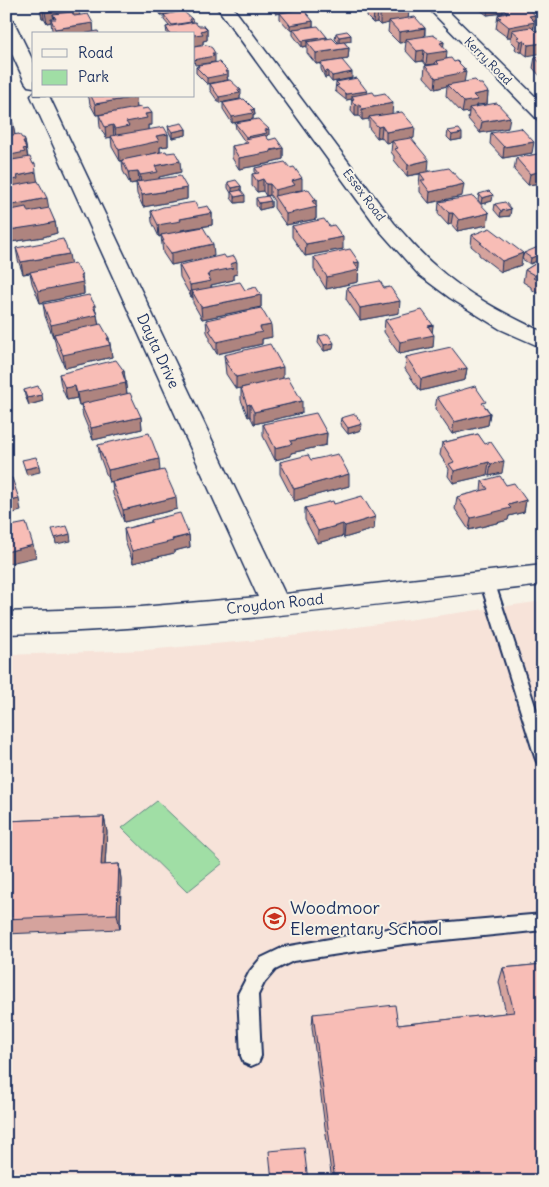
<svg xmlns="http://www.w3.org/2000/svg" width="549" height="1187" font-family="Delius,sans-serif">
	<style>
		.built { fill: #f7e3d9 }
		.green { fill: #a0dea5; stroke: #5e8682 }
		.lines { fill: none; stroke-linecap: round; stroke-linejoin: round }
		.service-casing { stroke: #1b2f5e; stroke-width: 4 }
		.minor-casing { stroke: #1b2f5e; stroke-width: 3 }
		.tertiary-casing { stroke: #1b2f5e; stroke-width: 3 }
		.service { fill: #f7f3e8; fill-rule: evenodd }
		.minor { fill: #f7f3e8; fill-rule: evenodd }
		.tertiary { fill: #f7f3e8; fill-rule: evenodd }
		.wall { fill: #d5a39d; stroke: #1b2f5e }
		.shaded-wall { fill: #ae847f; stroke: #1b2f5e }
		.building { fill: #f8bdb6; stroke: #1b2f5e }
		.labels { text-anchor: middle; stroke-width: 4; stroke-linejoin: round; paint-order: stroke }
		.far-street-label { font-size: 12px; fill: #1b2f5e; stroke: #f7f3e8 }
		.street-label { font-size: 15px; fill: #1b2f5e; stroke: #f7f3e8 }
		.near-poi-label { font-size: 18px; fill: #1b2f5e; stroke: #f7f3e8; text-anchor: start }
	</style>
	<rect width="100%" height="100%" fill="#f7f3e8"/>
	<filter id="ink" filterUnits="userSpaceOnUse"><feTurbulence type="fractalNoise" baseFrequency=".02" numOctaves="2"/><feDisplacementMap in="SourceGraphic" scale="10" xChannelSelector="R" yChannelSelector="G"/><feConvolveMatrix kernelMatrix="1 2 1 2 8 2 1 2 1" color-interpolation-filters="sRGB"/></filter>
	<g filter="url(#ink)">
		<path class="built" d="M543,601V1181H6V655L146,650L271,639Z"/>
		<path class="green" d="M157,801L223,863L187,892L122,828Z"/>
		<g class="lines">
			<defs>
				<path id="service" d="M487,576L492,577L494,581L543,730V764L537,762L535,757L480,581L482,577Z
					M543,914V930L404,944L293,961L275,970L264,983L258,995L261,1056L258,1063L251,1066L244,1063L241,1056L238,994L250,971L261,958L284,947L404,926Z"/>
				<path id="minor" d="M426,6H443L543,104V120L537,119Z
					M6,17L12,19L14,22L34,63V87L28,86L25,82L6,41Z
					M34,92V96H49L285,594L543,565V585C364,606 186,629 6,634V612L141,607L258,597L31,96Z"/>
				<path id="tertiary" d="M216,6H232L394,223C407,237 419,252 434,265C466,294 504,314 543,332V348L500,329L450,298L419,275L380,231Z"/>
			</defs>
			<use href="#service" class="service-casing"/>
			<use href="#minor" class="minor-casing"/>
			<use href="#tertiary" class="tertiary-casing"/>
			<use href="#service" class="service"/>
			<use href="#minor" class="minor"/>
			<use href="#tertiary" class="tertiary"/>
		</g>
		<path class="wall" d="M40,6L80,15L93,23V32L99,34H54L52,30L51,22L47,23L44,18H42Z
			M155,6H181V12L192,19L193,22L198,26L207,29V40L203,41V44L194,34H167L166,27L169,26L164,20V15L174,13L161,15Z
			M270,6H300V10L313,21V26L327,37V38L337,43H339L335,39L336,33L351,41L344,42L349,48L348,59L316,64L307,53V46L302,47L293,35V30H290L280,19V13L276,14Z
			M368,6L408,18L425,28V37L444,42L443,46L447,59L454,62L465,69L464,82L488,92L487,104L477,105V107L508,128L480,133L468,119L469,112L462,113L446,96L447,86L435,89L424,77L425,66L435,64L426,65L423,61L416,62L405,50L406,42L399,43L388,32L389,23L380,25L377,22L373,23L367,17Z
			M475,6H508L507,9L535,15L534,29L527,56L522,52H519L515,49L516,46L511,41V37H507L496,29L498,15L503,14V13L487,15Z
			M543,56V75L540,76L533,68L535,57Z
			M321,63L352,78L332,82L328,77L325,78L321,69Z
			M198,65L228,71V77H227L228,80L207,84L196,73V67H198Z
			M336,82L367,91V93L392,113L414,138H411L428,172L462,196L429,203L420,192V187L419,185L420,174L407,176L394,160V156L391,152L392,142L386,143L381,137L377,138L369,128V119L362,120L359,116H355L351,111L352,99L346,100L335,91Z
			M210,84L241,95L240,96V99L219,103L210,90Z
			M87,96H135L137,108L152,125H148V130L168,134V146L160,147V152L181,172L159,177V179L187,188V199L143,207L137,194L136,183L130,184L123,171L122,161H120L112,147L111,137L106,138L100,127L99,115L109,113L96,115L90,104L89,98Z
			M6,102L8,112L15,135L25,141L28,157L48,208L55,222L57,233L43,237L11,242L6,229Z
			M223,103L254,109L255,115H253V119L232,123L223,109Z
			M235,123L269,135H267V138L269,140L283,148V159L271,162V163L239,169L232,158V146L245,144V142L236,129Z
			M168,126L186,129V135L172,138L169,132Z
			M448,131L462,139L451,141L447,137Z
			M491,133L532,153L503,158L490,144Z
			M543,153V186L540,183L528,185L514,170L516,158Z
			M255,168L302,190L295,191V192L316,200V219L286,225L274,208V201L270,195L266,196L263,191L257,192L252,186V174H255Z
			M228,182L241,186V190L245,202L235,203L231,198V193L228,188Z
			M542,188H543V202L540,200Z
			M479,194L492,201L481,204L478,200Z
			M256,198L271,201V207L259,210L256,205Z
			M439,202L487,225L457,231L451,224L448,225L438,214Z
			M495,204L510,216L500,217L494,210Z
			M198,208L212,213V225L181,231L214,256L171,265L163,253L161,236L159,237L152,222L151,211Z
			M292,226H329L343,249L305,256L292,237Z
			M472,235L521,265L501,272L479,255V253L471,246Z
			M16,248L70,264L84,287V294L40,303L32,283L30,273L23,274L18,260Z
			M543,250V258L530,264L522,259L524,253Z
			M314,257L359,262L358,282L326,289L314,269Z
			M543,259V296L531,289V287L523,282L525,270Z
			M179,265L237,274L233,275V280L211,285V287L245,290L261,295V307L202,319L193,303V297H191L180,277Z
			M347,287L384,288L399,313L360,320L346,299Z
			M43,304L96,311L99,325L109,338L112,357L65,368L56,346L54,337H53L45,316Z
			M206,320L272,337L262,339V344L217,354L210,342V338L207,332Z
			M385,320L433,325L432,331L433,347L399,354L384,332Z
			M319,336L333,349L324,351L318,343Z
			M224,355L283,378L302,413L254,424L250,416L248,417L241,400V388L236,389L226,374Z
			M406,357L467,368L465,380L420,391L405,369Z
			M124,371L127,393L141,417L142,429L93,440L83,416L81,405H79L77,398L67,400L61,386L59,374Z
			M24,390L43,401L29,405L25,396Z
			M437,397L486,407L490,413L488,425L452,434L435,409Z
			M341,418L361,430L348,434L340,424Z
			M263,424L327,433L326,445L291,453V456L275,460L263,436Z
			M478,434L502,473L489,476L487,475L453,483L448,476L449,469L440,455L442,443Z
			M98,445L160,471L177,509L124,522L113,494L112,482L142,475L109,482L100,457Z
			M311,460L349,486L294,501L280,474V462Z
			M482,481L506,485L526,500L524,512L509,516L508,520L469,530L455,509L457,497L481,491Z
			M334,504L375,517L374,529L344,538L343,536L317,543L305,520V508Z
			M151,520L189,535L190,547L174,551V553L133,563L125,541L124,529L151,522Z
			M104,817L107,832L105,865L119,864L121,879L120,929L6,934V821Z
			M543,964V1181H332L312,1027L313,1014L398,1025L506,1013L499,982L503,968Z"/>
		<path class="shaded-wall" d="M181,6V12L161,15V9Z
			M291,6H300V10L276,14V8Z
			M319,6H328V8L319,9Z
			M488,6H508L507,12L503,9V13L487,15Z
			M43,7L44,18H42L40,8Z
			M79,8L80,18L56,19L53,14L54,22L51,19V22L47,23L45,12Z
			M409,10L408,21H389V23L380,25V14Z
			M378,11L377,22L373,23L374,12Z
			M535,15L533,33L512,30L511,37H507L509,27L529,16Z
			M313,21V26L290,30V25Z
			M93,23L94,34H56L55,29Z
			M425,28L424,39H406V42L399,43V32Z
			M207,29V40L203,41V44L194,46V35L201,31Z
			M351,35V41L339,43V37Z
			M327,37V43L307,42V46L302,47V41Z
			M521,41H524L522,52H519Z
			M444,42L443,52L447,51L446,62L436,61L435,64L426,65L427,54L440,43Z
			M543,43V53L527,56L528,45Z
			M349,48L348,59L316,64V53Z
			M424,50L423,61L416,62L417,51Z
			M212,53H215V62L195,65L194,60Z
			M542,65L543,75L540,76Z
			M462,69H465L464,72H466L464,83L447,85V86L435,89L436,78Z
			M225,71H228V77H227L228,80L207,84V78Z
			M328,71V77L325,78V72Z
			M352,72V78L332,82V76Z
			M237,90H241V95L240,96V99L219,103V97Z
			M367,91V97L352,96V99L346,100V94Z
			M488,92L487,104L477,105L476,111L469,108V112L462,113L464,102L473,95Z
			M136,97L137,109L96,115L95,104Z
			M6,103L8,114L6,115Z
			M393,103L392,114L369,117V119L362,120V109Z
			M359,104V116H355V105Z
			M254,109L255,115H253V119L232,123V117Z
			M152,113V125H148V130L116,140L115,129L126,122L145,114Z
			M510,117L508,128L480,133L482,122Z
			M13,123L15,135L6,136V124Z
			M113,125L114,137L106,138L105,127Z
			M382,126L381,137L377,138L378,127Z
			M415,127L414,138L393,142L392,141V142L386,143V132Z
			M186,129V135L172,138V132Z
			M269,129V135H267V139L246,140V137Z
			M462,133V139L451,141L452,135Z
			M168,134V146L160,147V152L120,161L119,150L156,136Z
			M23,141H25L28,160L6,168V156Z
			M534,142L532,153L503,158L504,147Z
			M283,148V159L271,162V163L239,169V158Z
			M429,160L428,172L407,176L408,165Z
			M180,161L181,172L159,177V183L141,187L140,175L155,166Z
			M138,171L139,182L130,184L128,172Z
			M542,171L540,183L528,185L530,174Z
			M36,172L38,184L8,192L6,181L17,176Z
			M302,178V190L295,191V197H275V190L292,181Z
			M263,179V191L257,192V181Z
			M266,184H270V195L266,196Z
			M464,184L462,196L429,203L430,192Z
			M241,186V192L232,193V188Z
			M187,188V199L143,207L142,195Z
			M245,195V202L235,203V197Z
			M493,195L492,201L481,204L482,198Z
			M47,198L49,209L9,218L7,206Z
			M316,200V219L286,225V214L312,201Z
			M271,201V207L259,210V203Z
			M511,209L510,216L500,217L501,211Z
			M212,213V225L181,230L182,233L161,235V236L159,237L158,225L180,219Z
			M449,213H453L451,224L448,225Z
			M489,213L487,225L457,231L459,220Z
			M55,222L57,233L43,237L11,242L9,230Z
			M343,237V249L305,256L306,244Z
			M213,244L214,256L171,265V253Z
			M523,253L521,265L501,272L502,261Z
			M543,253V258L530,264L531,258Z
			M69,254L71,266L23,274L21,262Z
			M237,262V274L233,275V280L211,285V293L192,291L193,297H191L190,285L210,281L209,273L230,264Z
			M359,262L358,282L326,289L327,277L354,263Z
			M82,275L84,294L40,303L38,291Z
			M261,295V307L202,319L201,307Z
			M400,301L399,313L360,320V308Z
			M95,305L96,316L97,315L99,327L54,334V337H53L51,325Z
			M271,325L272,337L262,339V344L217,354V342L260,327Z
			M433,325L432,335H434L433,347L399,354L400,342L428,326Z
			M107,338H109L112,357L65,368L63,355Z
			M334,343L333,349L324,351V345Z
			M283,367V379L236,389V377Z
			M467,368L465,380L420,391L421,379Z
			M124,371L127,395L79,405L77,393Z
			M75,386L77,398L67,400L65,388Z
			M42,395L43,401L29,405L27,398Z
			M302,401V413L254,424V412Z
			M250,404V416L248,417L247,405Z
			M490,413L488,425L452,434L454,422Z
			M141,417L142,429L93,440L91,428Z
			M362,424L361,430L348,434V428Z
			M327,433L326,445L291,453V456L275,460V448L290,441Z
			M159,459L160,471L109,482L108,470Z
			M504,461L502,473L489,476L491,464Z
			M489,462L487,475L453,483L454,471Z
			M39,466L40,472L27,475L25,469Z
			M349,474V486L294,501V489Z
			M176,497L177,509L124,522L123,510Z
			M19,499L21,511L6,515V502Z
			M526,500L524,512L509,516L508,520L469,530L471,518L508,505Z
			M375,517L374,529L344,538L345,526Z
			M343,524V536L317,543L318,531Z
			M70,534L71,541L56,544L55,538Z
			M189,535L190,547L174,551V553L133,563L132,551Z
			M33,545L36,557L6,564V552Z
			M104,817L107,832L104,880L101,865Z
			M119,864L121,879L120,929L117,914Z"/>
		<path class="building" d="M40,6H79V8L45,12L43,7L40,8Z
			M159,6H180L161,9Z
			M274,6H291L276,8Z
			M368,6H405L409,10L380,14L378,11L374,12Z
			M522,6H525L535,15L529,16L535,22L509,27L498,18H501L498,15L507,13L503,9Z
			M303,9L313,21L290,25L280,13Z
			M183,11L192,19H189L191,22L172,25L164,15Z
			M72,12L74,16L88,14L93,23L55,29L51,19H56L53,14Z
			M415,17L425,28L399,32L389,21Z
			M195,22L198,26H204L207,29L201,31L203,34L194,35V34H170L166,27Z
			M318,26L327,37L302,41L293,29Z
			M531,27L535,31L543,30V43L528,45L524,41H521L517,38L520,37L512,30Z
			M98,31L99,34H82Z
			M347,31L351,35L339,37L336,33Z
			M433,35L444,42L440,43L447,51L427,54L424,50L417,51L406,39Z
			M332,38L337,43L344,42L349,48L316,53L307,42Z
			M207,45L212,48L215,53H212L214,56L194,60V47Z
			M543,56V65H542L535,57Z
			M451,58L454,62L457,61L465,69H462L466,72L436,78L425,66L439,64L436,61Z
			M342,60L352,72L332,76L328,71L325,72L321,63Z
			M219,62L228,71H225L227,74L207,78L196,67H199L198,65Z
			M357,78L367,91L346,94L336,86L339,85L336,82Z
			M230,80L241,90H237L240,93L219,97L210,84Z
			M475,80L479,84H482L488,92L473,95L478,100L464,102L447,85Z
			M373,92L375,95L385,93L393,103L362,109L359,104L355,105L351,100L354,99L352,96Z
			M91,96H135L136,97L95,104Z
			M244,99L254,109L251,110L253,113L232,117L223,103Z
			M497,103L510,117L482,122L469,108Z
			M141,107L142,109L148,108L152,113L145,114L147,118L126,122L129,126L115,129L113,125L105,127L99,115Z
			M9,112L13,123L6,124V113Z
			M402,112L415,127L386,132L382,126L378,127L369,117Z
			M258,119L269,129L265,130L267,133L246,137L235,123Z
			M182,123L186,129L172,132L168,126Z
			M164,127L168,134L156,136L159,141L119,150L111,136Z
			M521,128L534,142L504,147L491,133Z
			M459,129L462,133L452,135L448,131Z
			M19,134L22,138H24L25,141H23L26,148L23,149L25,152L6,156V136Z
			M265,135L269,140L276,138L283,148L270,150L271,152L239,158L232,146L248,143L245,139Z
			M411,138L429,160L408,165L395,149L398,148L392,141Z
			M166,151L167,153L175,152L180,161L155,166L158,172L140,175L138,171L128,172L122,160Z
			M543,153V172L542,171L530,174L516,158Z
			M30,157L33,164L35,163L36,172L17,176L18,179L6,181V161Z
			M285,162L290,168L294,167L302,178L292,181L295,185L275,190L270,184H266L263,179L257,181L252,174L259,173L255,168Z
			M449,168L464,184L430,192L421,180H425L420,173Z
			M180,176L187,188L142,195L136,182Z
			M236,180L241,186L232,188L228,182Z
			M38,181L47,198L7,206L6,204V187Z
			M308,189L316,200L312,201L317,207L286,214L274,196L299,191Z
			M241,190L245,195L235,197L231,192Z
			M489,191L493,195L482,198L479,194Z
			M268,196L271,201L259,203L256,198Z
			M473,196L489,213L459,220L453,213H449L439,202Z
			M195,202L198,208L208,206L212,213L180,219L181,221L158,225L151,211L163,207Z
			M505,202L511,209L501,211L495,204Z
			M26,207L28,212L49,208L55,222L42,225L9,230L6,222V217H7L6,211Z
			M324,219L329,226L334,225L343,237L306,244L292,226Z
			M203,227L213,244L171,253L162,241H164L161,235Z
			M490,228L523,253L502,261L480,243H482L472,235Z
			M63,239L69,254L21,262L16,248Z
			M538,247L543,250V253L531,258L524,253Z
			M350,249L359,262L354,263L359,270L327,277L314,257Z
			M224,255L226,258L234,256L237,262L230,264L233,268L209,273V275H207L211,281L190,285L179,265Z
			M543,259V283L533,278L536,276L525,270Z
			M75,263L82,275L80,276L83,282L38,291L30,272Z
			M380,281L384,288L390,287L400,301L360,308L347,287Z
			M240,282L245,290L256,287L261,295L201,307L192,291Z
			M89,295L95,305L93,306L97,315L51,325L43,304Z
			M261,308L271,325L260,327L262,332L217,342L209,330H211L206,320Z
			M422,310L433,325L428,326L434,335L400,342L385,320Z
			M101,324L109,338H107L110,345L63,355L54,334Z
			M328,334L334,343L324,345L319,336Z
			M270,344L283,367L236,377L225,362H228L224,355Z
			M451,347L467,368L421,379L406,357Z
			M116,360L124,371L122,372L126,383L77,393L75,386L65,388L59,374Z
			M288,377L302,401L254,412L250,404L247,405L241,388Z
			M38,386L42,395L27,398L24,390Z
			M475,386L486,402L482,403L490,413L454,422L437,397Z
			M130,393L141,417L91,428L81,404Z
			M316,413L327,433L290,441L292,444L275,448L263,424Z
			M355,414L362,424L348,428L341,418Z
			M149,433L159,459L108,470L98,445Z
			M478,434L485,444L491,442L504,461L491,464L489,462L454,471L449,464L454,462L442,443Z
			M338,454L349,474L294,489L280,462L308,455L311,460Z
			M36,457L39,466L25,469L22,460Z
			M164,470L176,497L123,510L112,482Z
			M500,476L506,485L514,483L526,500L508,505L511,508L471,518L457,497L488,489L482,481Z
			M12,478L19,499L6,502V479Z
			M362,496L375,517L345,526L343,524L318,531L305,508L333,501L334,504Z
			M180,513L189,535L172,539L173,541L132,551L124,529L152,522L151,520Z
			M26,523L33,545L6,552V527Z
			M67,526L70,534L55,538L52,529Z
			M104,817L101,865L119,864L117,914L6,919V821Z
			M543,964V1181H335L313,1014L395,1005L398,1025L514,1012L503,968Z
			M304,1148L308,1181H272L269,1151Z"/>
	</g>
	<defs>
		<symbol id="school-ring" viewBox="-11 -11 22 22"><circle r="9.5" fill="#f7f3e8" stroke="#c8321e" stroke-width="1.5"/><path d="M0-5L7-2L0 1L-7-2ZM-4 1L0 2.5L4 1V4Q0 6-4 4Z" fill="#c8321e"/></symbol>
	</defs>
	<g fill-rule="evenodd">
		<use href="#school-ring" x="262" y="906" width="25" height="25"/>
	</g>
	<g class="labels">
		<g class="far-street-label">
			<text transform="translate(488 61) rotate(45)" y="4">Kerry Road</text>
			<text transform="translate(364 195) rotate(53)" y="4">Essex Road</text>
		</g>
		<g class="street-label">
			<text transform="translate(158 351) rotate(65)" y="5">Dayta Drive</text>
			<text transform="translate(275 604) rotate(-6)" y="5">Croydon Road</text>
		</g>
		<g class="near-poi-label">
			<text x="290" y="914">Woodmoor<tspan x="290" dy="21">Elementary School</tspan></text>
		</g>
	</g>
	<rect width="549" height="1187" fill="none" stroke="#f7f3e8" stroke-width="25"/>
	<rect x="12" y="12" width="524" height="1162" fill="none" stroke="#1b2f5e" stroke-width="2" filter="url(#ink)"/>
	<rect x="32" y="32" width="162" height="65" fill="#f7f3e8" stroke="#9fa5b1"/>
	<rect x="42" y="49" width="25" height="8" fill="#f7f3e8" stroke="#9fa5b1"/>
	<text x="78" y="58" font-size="15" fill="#1b2f5e">Road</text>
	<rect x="42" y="70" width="25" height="15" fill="#a0dea5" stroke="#9fa5b1"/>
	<text x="78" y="82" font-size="15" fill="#1b2f5e">Park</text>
</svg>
